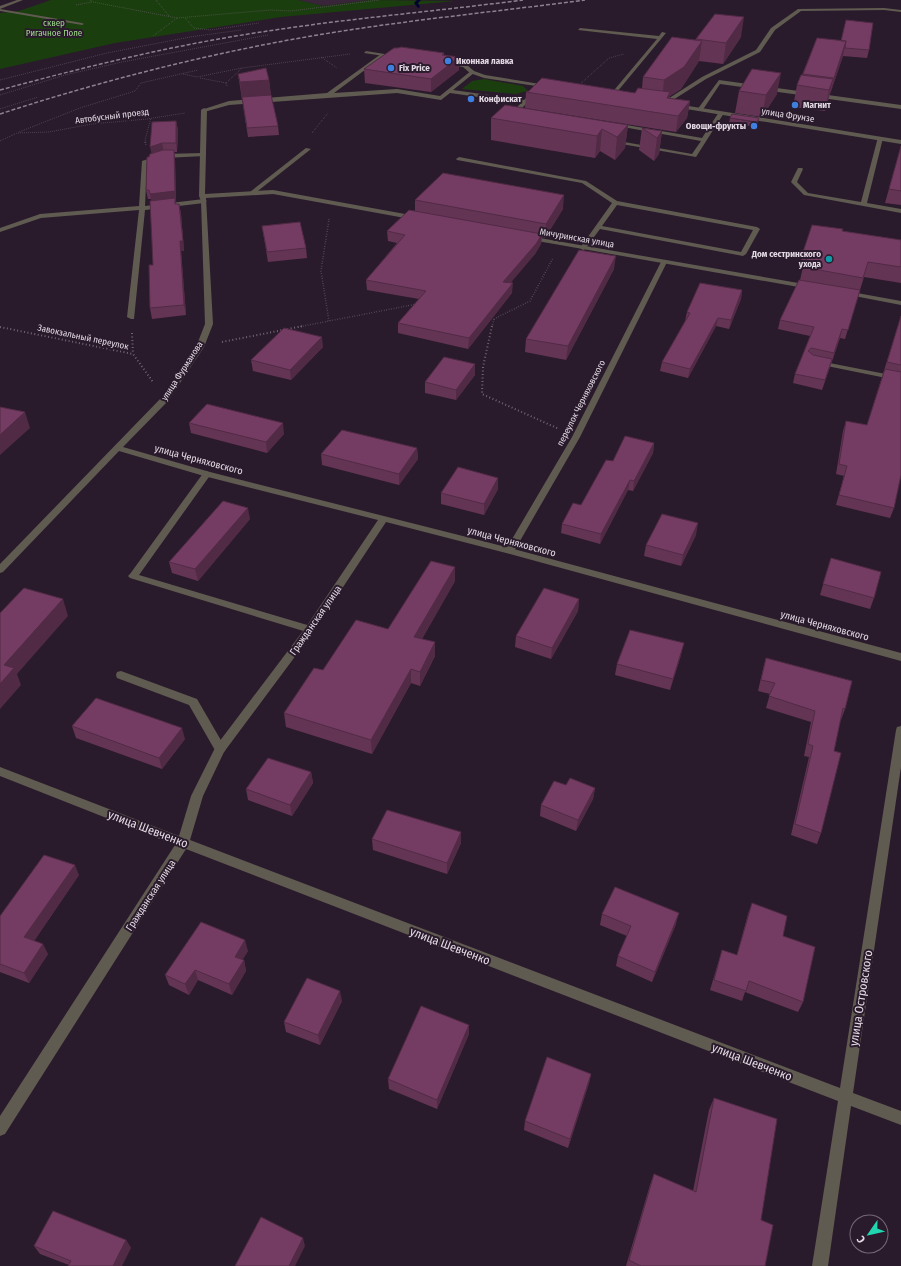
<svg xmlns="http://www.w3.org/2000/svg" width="901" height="1266" font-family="'Fira Sans Condensed',sans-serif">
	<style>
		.built { fill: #38253a }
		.green { fill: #1b3e0f }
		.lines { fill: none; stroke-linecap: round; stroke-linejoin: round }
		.stream { fill: #000230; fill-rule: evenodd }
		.path-far2 { stroke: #726573; stroke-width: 1; stroke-dasharray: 0.5 1.5; stroke-linecap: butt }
		.path-far1 { stroke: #726573; stroke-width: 1.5; stroke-dasharray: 0.5 2; stroke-linecap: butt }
		.path { stroke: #726573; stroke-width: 2; stroke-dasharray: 1 2.5; stroke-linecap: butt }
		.service { fill: #605b51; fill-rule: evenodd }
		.minor { fill: #605b51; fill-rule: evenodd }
		.rail { stroke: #8d818f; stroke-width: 1.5; stroke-dasharray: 4 2; stroke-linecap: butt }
		.wall { fill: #643455 }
		.shaded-wall { fill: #512a45 }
		.building { fill: #743c63; stroke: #512a45 }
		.shop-dot { fill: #3f7fe0; stroke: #2a1b2c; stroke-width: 1.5 }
		.culture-dot { fill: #0f9aa8; stroke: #2a1b2c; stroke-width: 1.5 }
		.labels { text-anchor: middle; stroke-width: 4; stroke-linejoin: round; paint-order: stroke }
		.far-park-label { font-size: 9px; fill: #9ad788; stroke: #2a1b2c }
		.far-poi-label { font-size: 9px; font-weight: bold; fill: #e4dae5; stroke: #2a1b2c; text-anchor: start }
		.far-street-label { font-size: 9px; fill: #e4dae5; stroke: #2a1b2c }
		.street-label { font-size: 10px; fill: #e4dae5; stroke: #2a1b2c }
		.near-street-label { font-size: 12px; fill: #e4dae5; stroke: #2a1b2c }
	</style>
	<rect width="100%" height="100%" fill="#2a1b2c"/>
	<path class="built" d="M298,0H370L323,6Z"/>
	<path class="green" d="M51,0H298L323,6L370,0L455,1L281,17L115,43L0,69V13L19,11Z
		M484,79L523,86L528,91L516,94L462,89L472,81Z"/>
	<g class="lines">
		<path class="stream" d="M417,0H421L418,3L420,7L418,8L414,3Z"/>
		<path class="path-far2" d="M90,0L93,2L177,18L153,36
			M156,0L169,16
			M76,5L92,2
			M177,18L270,10L291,11L379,0
			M185,18L194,28L210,30L259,23
			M321,57L337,68
			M183,74L197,77L242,68L350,54
			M200,78L226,83
			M0,80L107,53L190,37L241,30
			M227,86L226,83L242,68
			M578,86L609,58L624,54
			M0,95L65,75L122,62L268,35
			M0,109L38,97
			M19,132L80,108L135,91L141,83L198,70
			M312,133L328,113
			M0,141L17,133L49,132L92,124L147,119L185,113
			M146,143L145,140L151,118"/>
		<path class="path-far1" d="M145,142L146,145
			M329,219L321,271L329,321
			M489,318L494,319L530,301L553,258
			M298,327L417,304
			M492,327L494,319"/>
		<path class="path" d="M492,326L483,367L482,394L559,429
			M0,327L133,354L153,382
			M132,333L133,354
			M222,342L303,326"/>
		<path class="service" d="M884,8L901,10V12L884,10L801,11L775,30L760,52L706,79L665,105L660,104L702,77L756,50L771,28L798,9Z
			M0,9L82,23L84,24L82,25L0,11Z
			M580,28L659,36L662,32L666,33L612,98L609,96L610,95L657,39L578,30Z
			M381,54L385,55L334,93L397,89L440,96L472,70L474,71V73L453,90L524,100L533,91L538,92L512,118L509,116L521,103L450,93L441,100L397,93L229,105L204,112L201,110L229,101L327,93Z
			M719,80L901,105V109L720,84L702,111H698L697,110Z
			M719,112L724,113L696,157L610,142L613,140L692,154L701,141L612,125L615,123L702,138Z
			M878,137L883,138L867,203L901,209V213L804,195L791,182L798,168H802L803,169L797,182L808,193L861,202Z
			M306,148L311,149L254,194H250V192Z
			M203,153L206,155L205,156L164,158L147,163L145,206L204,199L207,201L204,203L145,210L134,319H131L127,317L139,210L41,218L0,232V228L40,214L139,206L142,161L164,154Z
			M459,157L586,181L617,201L757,227L760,229L746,254L743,256L600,229L585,249L583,250L580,248L612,203L582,183L457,160L456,159ZM617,205L753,230L741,252L602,226Z
			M664,260L667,262L580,437L513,553H507L505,551L572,437L661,262Z
			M814,360L901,377V381L817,364L813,362Z
			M207,471L211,474L139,575L314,627L315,629L314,631L310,633L130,578L128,576L130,574L204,472Z
			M121,671L197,699L226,749L224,752L220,753L216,752L189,705L117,678L116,675L117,672Z"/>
		<path class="minor" d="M17,0H23L0,9V6Z
			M366,51L397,56L399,57L397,58L364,53Z
			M447,62L467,65L474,71L485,75L552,86L549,88L484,78L470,73L463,67L445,64Z
			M676,104L901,140V144L674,107V105Z
			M204,108L207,110L205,194L273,190L416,216L419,218L416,220L273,194L206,198L213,324L204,347L168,401L123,447L210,472L510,548L901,653V661L510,554L386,522L314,631L224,752L203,796L190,840L840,1088L896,730L897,727L901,726V767L853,1093L901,1111V1125L851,1106L828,1266H812L838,1101L186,849L5,1134L0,1136V1116L175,845L0,776V767L179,836L191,796L216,746L306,627L378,520L204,476L119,451L3,572L0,573V564L162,397L196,347L205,324L201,201L199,196L201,110Z
			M528,236L810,285L813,287L810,289L526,239L525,238Z
			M846,291L901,301V305L844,294V292Z"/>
		<path class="rail" d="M0,90C88,66 178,44 268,31C353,18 438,11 523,0
			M0,114C95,83 191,58 289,40C387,22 486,13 585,0"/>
	</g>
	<path class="wall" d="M741,37L723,64L699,61L681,89L670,96L669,98L690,101L687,118L676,132L525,108L526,92L635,93L642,88L643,77L695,40L696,39Z
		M817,38L869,50L867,58L843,56L830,94L825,111L793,107L797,85L802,75Z
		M444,53V55L459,70L431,92L365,83L364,69Z
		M238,74L269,80L271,95L278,126L279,135L248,137Z
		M739,91L777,94L762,117L735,113Z
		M491,118L628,125L625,148L615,160L600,151L595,158L491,140Z
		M730,118L758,123L756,127L729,123Z
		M176,121L178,130L177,152H174L175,159L176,201H175L176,204H179L181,214L184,251H181L186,315L152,319L150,308L153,265L151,201V199H148L146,190L151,154Z
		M642,128L662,131L659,154L654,161L639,150Z
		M901,146V205L885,203Z
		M415,200L563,209L545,238L542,237L541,244L535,254L510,283L512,293L468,349L398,333V323L419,299L367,290L366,280L397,243L388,241L387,231L415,212Z
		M262,226L306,248L307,258L268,262Z
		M842,231L901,240V283L864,277L845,339L840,338L822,390L793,383L795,374L810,336L778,329L780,320L800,280L803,267L800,266L803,252Z
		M614,269L566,360L525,352L526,339Z
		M742,290L741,299L729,329L716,326L688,378L660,371L662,362L685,321L687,312Z
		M901,316V475L894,508L890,518L836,505L844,476L836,474L843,431L846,421L867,425Z
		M323,347L291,380L253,371L251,360Z
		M475,364V375L456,400L425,393V382Z
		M189,423L284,434L267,453L191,433Z
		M654,443L653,453L633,491L628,490L600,544L561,533L562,524L581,505L613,461Z
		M417,448L418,459L399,485L322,465L321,454Z
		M498,489L484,515L441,504V493Z
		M250,519L198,581L172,573L169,562Z
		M696,535L681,566L644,556L646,545Z
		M831,558L874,598L870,609L820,595Z
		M455,581L422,639L435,642V656L420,686L411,683L372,754L286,727L284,713L323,670L388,629Z
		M579,599L578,611L551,659L515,647L516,636Z
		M681,655L670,690L615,675L617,664Z
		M766,658L845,709L841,720H840L834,751L821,833L817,844L791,835L809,757L804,756L811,722L766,708L770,694L758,691L763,669Z
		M72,726L185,739L162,769L76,738Z
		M311,772L313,783L292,816L248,800L246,789Z
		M566,785L595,788L593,799L576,831L540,816L541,805Z
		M372,839L461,843L447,874L373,850Z
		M79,875L34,941L48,954L29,983L0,972V916Z
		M752,903L783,936L803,1002L798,1012L745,992L742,1001L710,990L722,950L737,955L748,914Z
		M602,914L676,924L652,982L616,966L618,956L627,936L600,925Z
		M248,951L242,960H244L246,971L232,995L198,980L189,995L169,985L165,975Z
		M342,1001L320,1045L286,1032L284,1022Z
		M469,1034L437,1109L389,1089L388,1079Z
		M591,1074L589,1083L568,1148L524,1130L525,1121Z
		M714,1098L761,1220L765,1266H626L650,1185L654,1174L693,1191L709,1110Z
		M126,1240L131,1248L69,1265L40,1254L34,1246Z"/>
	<path class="shaded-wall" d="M744,17L741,37L723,64L726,43Z
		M702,41L699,61L681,89L670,96L668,109L664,114L667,98L662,101L664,80Z
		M846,41L843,56L830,94L834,78Z
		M459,57V70L431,92V79Z
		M781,73L777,94L762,117L766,95Z
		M833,79L828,100L825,111L829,90Z
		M269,80L271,96L242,98L240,82Z
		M690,101L687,118L676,132L678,116Z
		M759,118L758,123L756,127L757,122Z
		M176,121L178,130L177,152L176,143Z
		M628,125L625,148L615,160L617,137Z
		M602,129L600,151L595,158L597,136Z
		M662,131L659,154L654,161L657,138Z
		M162,143L164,152L152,156L150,147Z
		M174,150L175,159L176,201H175L177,208L152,204L150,194Z
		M564,195L563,209L545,238L546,224Z
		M179,204L181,214L184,251H181L186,315L184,305L180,241Z
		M542,234L541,244L535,254L503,292V282Z
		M616,256L614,269L566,360L568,346Z
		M513,283L512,293L468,349L469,338Z
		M742,290L741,299L729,329L731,320Z
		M718,318L716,326L688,378L690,369Z
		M842,329L840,338L832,362L834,353Z
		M322,337L323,347L291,380L290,370Z
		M475,364V375L456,400V390Z
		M25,412L30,428L0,455V435Z
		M283,423L284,434L267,453L266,442Z
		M654,443L653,453L633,491L634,481Z
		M417,448L418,459L399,485V474Z
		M498,478V489L484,515V504Z
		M630,480L628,490L600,544L601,534Z
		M248,508L250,519L198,581L195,569Z
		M698,523L696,535L681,566L683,555Z
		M455,567V581L415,651L414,637Z
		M63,599L68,616L17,674L21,685L0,709V684L4,665Z
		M579,599L578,611L551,659L552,648Z
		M435,642V656L420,686V672Z
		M684,643L681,655L670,690L673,679Z
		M411,669V683L372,754L371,740Z
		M182,728L185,739L162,769L159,758Z
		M311,772L313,783L292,816L290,805Z
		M595,788L593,799L576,831L578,820Z
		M461,832V843L447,874V863Z
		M75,865L79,875L30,947L24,937Z
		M679,913L676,924L652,982L655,972Z
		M245,940L248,951L238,967L235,957Z
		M43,944L48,954L29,983L24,973Z
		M244,960L246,971L232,995L229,984Z
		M195,970L198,980L189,995L185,984Z
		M340,991L342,1001L320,1045L318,1035Z
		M469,1025V1034L437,1109V1100Z
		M591,1074L589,1083L568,1148L570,1139Z
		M303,1238L305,1246L295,1266H289Z
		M126,1240L131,1248L122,1266H113Z"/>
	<path class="building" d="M715,14L744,17L726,43L696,39Z
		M846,20L873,23L869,50L845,48L846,41H841Z
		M672,37L702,41L684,67L664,80L643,77Z
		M817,38L846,41L834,78L803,74Z
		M401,47L444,53L442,55L459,57L431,79L364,69L394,48H398Z
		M266,68L269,80L240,82L238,74Z
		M752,69L781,73L766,95L739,91Z
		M801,75L833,79L829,90L797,85Z
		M542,78L635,93L638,88L670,92L667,98L690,101L678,116L526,92L529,91Z
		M271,95L278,126L247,128L242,97Z
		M505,105L628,125L617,137L602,129L597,136L491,118Z
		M732,114L759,118L757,122L730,118Z
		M176,121V143H162L150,147L152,122Z
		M642,128L662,131L657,138Z
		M901,146V191L889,189Z
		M163,150H174L175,191L150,194L149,190H146L147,157H149L150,154Z
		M443,173L564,195L546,224L415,200Z
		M175,198V204H179L183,241H180L184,305L150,308L149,265H153L150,201Z
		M409,210L542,234L536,244L503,282L513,283L469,338L398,323L426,291L366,280L405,235L387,231Z
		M300,222L306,248L267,252L262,226Z
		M812,225L843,229L842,231L901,240V267L868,262L863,278L803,267L810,253L803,252Z
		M579,250L616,256L568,346L526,339Z
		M799,280L860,290L848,330L842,329L834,353L811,348L808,351L813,355L832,359L825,380L795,374L814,327L780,320Z
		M700,283L742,290L731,320L718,318L690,369L662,362L690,313L687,312Z
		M901,316V365L887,362Z
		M284,328L322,337L290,370L251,360Z
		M444,357L475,364L456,390L425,382Z
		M885,369L901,372V475L894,508L839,495L847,466L839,464L846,421L867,425Z
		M207,404L283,423L266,442L189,423Z
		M0,407L25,412L0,435Z
		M342,430L417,448L399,474L321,454Z
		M625,436L654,443L634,481L630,480L601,534L562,524L573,503L581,505L606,460L613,461Z
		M458,467L498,478L484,504L441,493Z
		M223,501L248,508L195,569L169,562Z
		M662,514L698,523L683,555L646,545Z
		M831,558L881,572L874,598L823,584Z
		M431,561L455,567L414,637L435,642L420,672L411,669L371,740L284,713L314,668L323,670L356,620L388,629Z
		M24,588L63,599L4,665L14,668L0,684V613Z
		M544,588L579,599L552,648L516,636Z
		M630,630L684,643L673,679L617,664Z
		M766,658L852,681L845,709L843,708L834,751L841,753L821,833L795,824L813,746L808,744L815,711L769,696L775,683L761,680Z
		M96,698L182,728L159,758L72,726Z
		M268,758L311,772L290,805L246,789Z
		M570,778L595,788L578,820L541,805L554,781L566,785Z
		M387,810L461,832L447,863L372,839Z
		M44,855L75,865L24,937L43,944L24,973L0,964V916Z
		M615,887L679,913L655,972L618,956L631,926L602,914Z
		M752,903L787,916L783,936L815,947L803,1002L749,981L746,991L714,980L722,950L737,955Z
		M201,922L245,940L235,957L244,960L229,984L195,970L185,984L165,975Z
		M307,978L340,991L318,1035L284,1022Z
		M421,1006L469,1025L437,1100L388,1079Z
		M547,1057L591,1074L570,1139L525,1121Z
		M714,1098L777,1119L761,1220L773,1225L765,1266H641L629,1260L654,1174L696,1192Z
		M53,1211L126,1240L113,1266H68L71,1261L34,1246Z
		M261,1217L303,1238L289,1266H235Z"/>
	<g class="shop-dot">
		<circle cx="448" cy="61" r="4"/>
		<circle cx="391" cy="68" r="4"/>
		<circle cx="471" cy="99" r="4"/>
		<circle cx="795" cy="105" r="4"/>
		<circle cx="754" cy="126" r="4"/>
	</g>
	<circle class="culture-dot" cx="829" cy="259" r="4"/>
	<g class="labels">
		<g class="far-park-label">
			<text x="54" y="26">сквер<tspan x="54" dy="10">Ригачное Поле</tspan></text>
		</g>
		<g class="far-poi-label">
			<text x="456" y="64">Иконная лавка</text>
			<text x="399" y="71">Fix Price</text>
			<text x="479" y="102">Конфискат</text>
			<text x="803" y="108">Магнит</text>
			<text x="746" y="129" text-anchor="end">Овощи-фрукты</text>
			<text x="821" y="257" text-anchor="end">Дом сестринского<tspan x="821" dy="10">ухода</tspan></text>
		</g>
		<g class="far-street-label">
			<text transform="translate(788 115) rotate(9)" y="3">улица Фрунзе</text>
			<text transform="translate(112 116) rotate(-7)" y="3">Автобусный проезд</text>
			<text transform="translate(577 238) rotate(10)" y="3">Мичуринская улица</text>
			<text transform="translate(83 337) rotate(12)" y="3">Завокзальный переулок</text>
			<text transform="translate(182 371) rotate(-57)" y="3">улица Фурманова</text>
			<text transform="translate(581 403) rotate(-63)" y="3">переулок Черняховского</text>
		</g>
		<g class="street-label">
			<text transform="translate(199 459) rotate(15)" y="4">улица Черняховского</text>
			<text transform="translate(512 541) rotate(15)" y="4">улица Черняховского</text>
			<text transform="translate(315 620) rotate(-55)" y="4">Гражданская улица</text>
			<text transform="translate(825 625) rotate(15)" y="4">улица Черняховского</text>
			<text transform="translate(150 895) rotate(-57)" y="4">Гражданская улица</text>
		</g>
		<g class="near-street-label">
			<text transform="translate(148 829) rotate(21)" y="4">улица Шевченко</text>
			<text transform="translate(450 946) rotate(21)" y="4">улица Шевченко</text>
			<text transform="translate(861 998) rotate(-81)" y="4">улица Островского</text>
			<text transform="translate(752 1062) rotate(21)" y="4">улица Шевченко</text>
		</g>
	</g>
	<g transform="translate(869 1234) rotate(236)"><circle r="19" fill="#2a1b2c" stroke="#746776"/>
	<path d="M0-3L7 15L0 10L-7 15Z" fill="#20d5b0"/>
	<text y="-6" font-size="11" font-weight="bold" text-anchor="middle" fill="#e4dae5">С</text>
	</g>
</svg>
